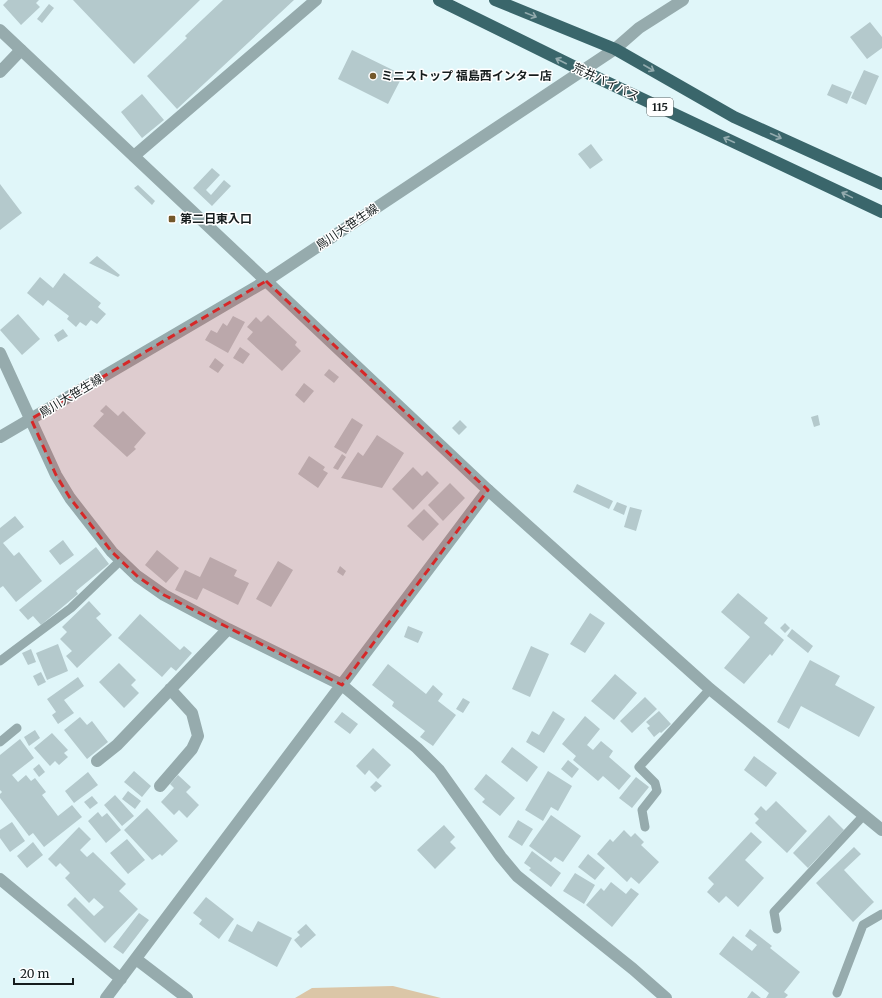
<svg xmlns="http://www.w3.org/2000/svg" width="882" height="998" font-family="Merriweather,'Noto Sans JP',serif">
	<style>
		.green { fill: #dbc6a7 }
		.building { fill: #b4c9cc }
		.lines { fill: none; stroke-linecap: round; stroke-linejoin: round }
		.service { stroke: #96abad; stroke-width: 9 }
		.minor { stroke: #96abad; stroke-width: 12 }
		.tertiary { stroke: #96abad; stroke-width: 12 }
		.trunk { stroke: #3a666b; stroke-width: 12 }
		.oneway { stroke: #93abae }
		.marked { fill: #d62828; fill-opacity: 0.2; stroke: #d62828; stroke-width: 3; stroke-dasharray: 8 5; stroke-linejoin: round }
		.poi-dot { fill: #74582b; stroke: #fff; stroke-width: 1.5 }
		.labels { text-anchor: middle; stroke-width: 3; stroke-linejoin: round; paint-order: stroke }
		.shield { fill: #fff; stroke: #5b6061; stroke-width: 1 }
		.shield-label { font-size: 11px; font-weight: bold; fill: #151c1d }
		.poi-label { font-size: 12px; font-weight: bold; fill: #151c1d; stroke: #fff; text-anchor: start }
		.street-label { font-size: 12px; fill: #151c1d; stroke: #fff }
	</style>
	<rect width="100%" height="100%" fill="#e0f6f9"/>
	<path class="green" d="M393,986L441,998H295L312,988Z"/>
	<path class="building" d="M8,0H39L36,3L40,7L21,25L3,5Z
		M73,0H200L134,64Z
		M223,0H294L177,109L147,76L187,38L185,36Z
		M49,4L54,8L42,23L37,19Z
		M870,22L882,37V48L867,59L850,37Z
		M352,50L403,75L388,104L338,79Z
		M864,70L879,76L866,105L851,98Z
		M832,84L852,92L847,104L827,95Z
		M142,94L164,120L142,138L121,112Z
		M591,144L603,160L590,169L578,154Z
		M212,168L220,175L206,190L211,195L224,180L231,186L212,206L193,188Z
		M0,184L22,213L0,230Z
		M138,185L155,201L152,205L134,188Z
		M97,256L120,275L118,277L89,263Z
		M64,273L101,303L98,307L106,314L97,324L91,320L86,326L80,322L76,327L67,319L69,316L48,300L43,306L27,293L40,277L53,288Z
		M18,314L40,339L22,355L0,330Z
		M268,315L297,342L295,345L301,351L282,371L247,339L253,332L247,327L256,317L261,322Z
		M233,316L245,322L228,353L205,340L211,330L217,333L223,323L227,326Z
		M63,329L68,336L58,342L54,335Z
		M240,347L250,354L243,364L233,358Z
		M215,358L224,365L218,373L209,367Z
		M329,369L339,377L334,383L324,375Z
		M304,383L314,391L304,403L295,395Z
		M106,405L118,416L123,411L146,433L134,447L136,449L127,457L93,426L104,414L100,411Z
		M818,415L820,425L814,427L811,417Z
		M352,418L363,425L346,454L334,447Z
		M460,420L467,427L459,435L452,428Z
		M377,435L404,453L382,488L341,478L358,452L363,456Z
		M342,454L346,457L338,470L333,468Z
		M309,456L325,467L323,470L328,473L318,488L298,474Z
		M413,467L422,476L427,471L439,483L413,510L392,489Z
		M450,483L465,498L443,521L428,505Z
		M577,484L613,501L609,509L573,492Z
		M617,502L627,506L624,515L613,510Z
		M630,507L642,510L636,531L624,527Z
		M424,509L439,524L423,541L407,526Z
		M15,516L24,527L3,543L14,556L19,552L42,581L16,602L3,586L0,588V528Z
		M63,540L74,555L60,565L49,551Z
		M96,547L109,564L76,591L78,594L41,625L33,616L28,620L19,610Z
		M157,550L179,568L166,583L145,565Z
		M210,557L237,570L234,576L249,583L238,605L203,588L197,600L175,590L185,570L200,577Z
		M278,561L293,570L271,607L256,599Z
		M340,566L346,571L343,576L337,572Z
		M738,593L768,618L764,623L784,640L772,656L770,654L744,684L724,668L750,637L721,612Z
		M89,601L101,614L96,618L112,635L77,668L66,656L72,651L60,639L67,632L62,627Z
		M590,613L605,623L585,653L570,644Z
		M140,614L180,650L184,646L192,653L176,671L171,667L162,677L118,638Z
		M785,623L790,628L785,633L780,628Z
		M408,626L423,632L418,643L404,637Z
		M792,629L813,646L808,653L787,636Z
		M58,644L68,671L47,680L36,653Z
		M531,646L549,654L530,697L512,689Z
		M31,649L36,662L28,665L22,653Z
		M810,660L840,676L835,685L875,707L859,737L801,706L789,729L777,722Z
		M119,663L136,680L131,685L139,693L124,708L99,682Z
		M388,664L426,694L433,685L443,694L438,701L456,715L433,746L420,737L425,731L392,706L394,702L372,685Z
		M41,672L46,682L38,686L33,676Z
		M615,674L637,693L614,720L591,701Z
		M78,677L84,686L64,700L74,713L58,724L52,715L56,712L47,699Z
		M645,697L657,709L632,733L620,721Z
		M463,698L470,702L463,713L456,709Z
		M553,711L565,719L544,753L526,742L532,731L539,735Z
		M659,711L671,724L661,733L660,732L654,737L647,728L650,726L646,722Z
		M342,712L358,724L350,734L334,722Z
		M585,716L600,729L587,745L593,750L601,741L613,751L609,757L631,776L619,790L603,776L598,781L573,760L576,756L562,744Z
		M80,717L87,725L92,721L108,742L87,759L64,730Z
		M35,730L40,738L29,746L24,737Z
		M52,733L68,750L64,753L68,757L59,765L55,761L50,766L34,748Z
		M20,739L34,758L12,775L18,782L26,775L31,781L35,778L46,792L42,795L58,816L72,805L82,817L44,847L33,833L29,836L0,798V794L2,792L0,790V755Z
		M512,747L538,767L527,782L501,762Z
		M373,748L391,765L378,779L369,770L365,775L356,766Z
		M754,756L777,773L766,787L744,770Z
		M568,760L579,769L572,778L561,769Z
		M39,764L45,772L39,777L33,769Z
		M134,771L151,786L142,797L124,782Z
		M548,771L572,786L558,811L551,807L543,821L525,810Z
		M88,772L98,785L74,803L65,791Z
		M486,774L515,798L500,816L482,802L485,799L474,789Z
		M178,775L191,787L186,792L199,805L187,818L179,810L174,815L161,802L174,788L170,784Z
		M636,777L649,787L632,808L619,798Z
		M376,781L382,786L375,792L370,787Z
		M128,791L141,801L135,809L122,799Z
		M115,795L134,816L122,826L104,805Z
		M92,796L98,803L90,809L84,802Z
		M776,801L807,831L787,853L755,823L759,819L754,814L761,806L766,811Z
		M147,808L178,841L162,856L160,854L152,860L124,830Z
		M98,812L102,817L107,813L121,830L106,843L88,821Z
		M551,815L581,836L563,862L555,857L551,862L529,846Z
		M829,815L844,830L808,868L793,853Z
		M518,820L533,829L522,846L508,837Z
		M12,822L25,841L10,852L0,838V830Z
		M444,825L455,837L450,842L456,848L435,869L417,850Z
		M79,827L91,839L80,850L87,857L93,852L126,884L119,891L138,909L105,943L67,905L75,897L94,916L104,907L94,898L89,903L65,878L70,873L60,863L56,867L48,859Z
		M624,830L631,837L635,833L644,842L641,845L659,862L639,884L631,877L627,882L597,854L610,839L613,842Z
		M751,832L762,842L745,860L764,878L738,907L726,896L719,903L707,892L714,884L708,878Z
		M127,839L145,860L128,874L110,853Z
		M33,842L43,855L27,868L17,856Z
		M854,847L861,854L844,870L874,902L853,922L816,883Z
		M532,851L561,873L551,887L529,870L531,868L524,863Z
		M588,854L605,868L595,880L578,867Z
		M575,873L595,885L584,904L563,891Z
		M611,882L626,894L631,888L639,894L612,927L586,905L601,888L604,891Z
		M206,897L234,919L219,939L199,924L202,920L193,913Z
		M139,913L149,920L123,954L113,947Z
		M258,921L292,938L277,967L228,941L237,924L252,932Z
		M306,924L316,935L301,948L294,940L300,935L297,932Z
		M750,929L772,946L770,948L800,972L784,992L788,995L785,998H766L769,993L719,954L733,936L752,951L757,945L745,936Z
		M752,991L761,998H747Z"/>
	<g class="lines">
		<path class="service" d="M0,661L71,608L121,560
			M0,742L17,728
			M645,827L642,810L657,791L655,783L639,767L710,689
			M777,929L774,912L864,815
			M837,993L863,925L882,914"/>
		<path class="minor" d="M0,72L21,50
			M134,156L316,0
			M0,353L56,475L70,498L112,552L137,576L164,595L228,629L342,685L417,748L439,770L501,857L517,876L633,969L666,998
			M97,761L117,745L228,629
			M160,786L192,749L198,736L192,713L170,689
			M0,879L121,979
			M136,959L187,998
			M106,998L488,490"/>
		<path class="tertiary" d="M0,30L488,490L710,689L882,830
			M0,437L266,281L615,49L639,28L683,0"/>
		<path class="trunk" d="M439,0L581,70L882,212
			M495,0L615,49L734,117L882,184"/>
	</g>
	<defs><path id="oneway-shaft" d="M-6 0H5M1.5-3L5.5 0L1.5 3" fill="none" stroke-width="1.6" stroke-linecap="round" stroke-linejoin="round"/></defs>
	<g class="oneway">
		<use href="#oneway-shaft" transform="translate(531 15) rotate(22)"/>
		<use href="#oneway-shaft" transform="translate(561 61) rotate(-153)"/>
		<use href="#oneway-shaft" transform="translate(649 68) rotate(30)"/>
		<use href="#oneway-shaft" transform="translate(776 136) rotate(24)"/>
		<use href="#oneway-shaft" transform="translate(729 140) rotate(-155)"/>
		<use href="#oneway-shaft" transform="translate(847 195) rotate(-154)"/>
	</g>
	<path class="marked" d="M266,281L488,490L342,685L164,595L137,576L112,552L70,498L56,475L31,419Z"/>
	<g class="poi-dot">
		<circle cx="373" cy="76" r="4"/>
		<rect x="168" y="215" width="8" height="8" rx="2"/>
	</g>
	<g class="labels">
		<rect class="shield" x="647" y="98" width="26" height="18" rx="3"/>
		<g class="shield-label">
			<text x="660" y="111">115</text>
		</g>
		<g class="poi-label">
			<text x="381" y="80">ミニストップ 福島西インター店</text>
			<text x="180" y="223">第二日東入口</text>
		</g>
		<g class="street-label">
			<text transform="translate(606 82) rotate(25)" y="4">荒井バイパス</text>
			<text transform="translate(347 227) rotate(-34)" y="4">鳥川大笹生線</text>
			<text transform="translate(71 396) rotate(-31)" y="4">鳥川大笹生線</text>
		</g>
	</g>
	<path d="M14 978v6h59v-6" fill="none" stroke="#151c1d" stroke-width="2"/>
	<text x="20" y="978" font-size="12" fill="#151c1d" stroke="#ffffff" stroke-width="3" paint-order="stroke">20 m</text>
</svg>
